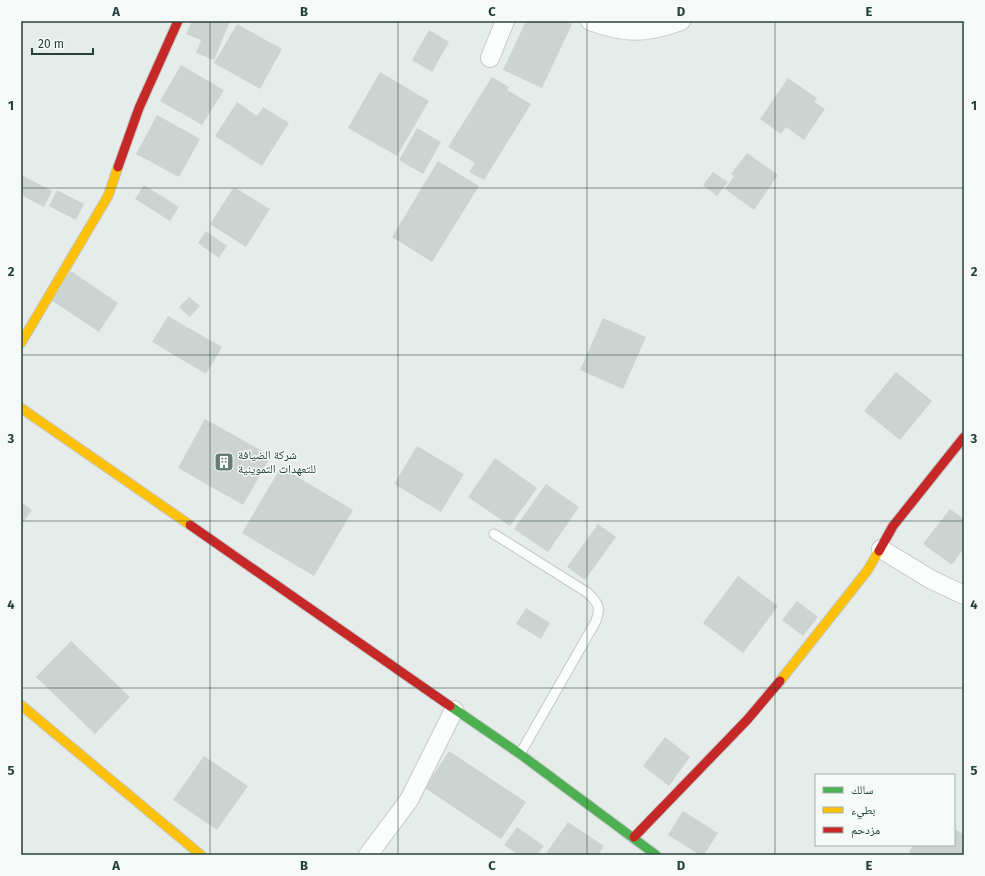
<svg xmlns="http://www.w3.org/2000/svg" width="985" height="876" font-family="'Fira Sans','Noto Naskh Arabic',sans-serif">
	<style>
		.building { fill: #cdd3d1 }
		.lines { fill: none; stroke-linecap: round; stroke-linejoin: round }
		.lane-casing { stroke: #c3c9c7; stroke-width: 11 }
		.street-casing { stroke: #c3c9c7; stroke-width: 20 }
		.fast-casing { stroke: #c2c9c7; stroke-width: 11 }
		.slow-casing { stroke: #c2c9c7; stroke-width: 11 }
		.jam-casing { stroke: #c2c9c7; stroke-width: 11 }
		.lane { stroke: #fbfcfc; stroke-width: 9 }
		.street { stroke: #fbfcfc; stroke-width: 18 }
		.fast { stroke: #4caf50; stroke-width: 9 }
		.slow { stroke: #ffc107; stroke-width: 9 }
		.jam { stroke: #c62828; stroke-width: 9 }
		.grid { fill: none; stroke: #23413a; stroke-width: 1; stroke-opacity: 0.55 }
		.labels { text-anchor: middle; stroke-width: 3; stroke-linejoin: round; paint-order: stroke }
		.poi-label { font-size: 12px; fill: #23413a; stroke: #f5faf8; text-anchor: start }
		.neatline { fill: none; stroke: #23413a; stroke-width: 1.5 }
		.grid-label { font-size: 13px; text-anchor: middle; font-weight: bold; fill: #23413a }
	</style>
	<rect width="100%" height="100%" fill="#e6ece9"/>
	<path class="building" d="M192,21H230L214,60L196,53L201,40L186,34Z
		M526,21H566L572,24L542,88L503,70Z
		M237,24L282,49L260,89L214,63Z
		M429,30L449,42L432,72L412,60Z
		M181,65L224,90L202,125L160,101Z
		M380,72L429,101L397,156L348,128Z
		M492,77L509,87L507,90L531,104L484,180L469,172L475,163L448,147Z
		M788,78L817,98L814,102L825,109L804,140L786,127L781,134L760,119Z
		M237,102L257,116L263,107L289,123L262,166L215,136Z
		M157,115L200,139L179,177L136,154Z
		M417,128L441,142L423,174L399,160Z
		M747,153L778,175L754,210L725,189L734,176L731,174Z
		M438,161L479,186L432,262L392,237Z
		M713,172L728,182L717,196L703,185Z
		M21,175L52,191L44,207L21,195Z
		M144,185L179,207L170,221L135,199Z
		M234,187L270,209L246,247L210,224Z
		M57,190L84,204L76,220L49,206Z
		M206,231L227,246L219,258L198,243Z
		M71,271L118,303L99,332L51,300Z
		M189,297L200,306L190,317L179,307Z
		M168,316L222,347L206,374L152,342Z
		M603,318L646,337L623,389L580,370Z
		M896,372L932,401L900,440L864,411Z
		M205,419L271,456L243,505L178,468Z
		M417,446L464,474L441,512L394,484Z
		M495,458L537,488L510,526L468,497Z
		M281,467L353,510L314,576L242,533Z
		M546,484L579,507L548,552L514,529Z
		M21,502L32,510L21,525Z
		M950,509L964,519V548L952,565L923,544Z
		M598,524L616,537L585,580L567,567Z
		M738,576L778,606L743,653L703,623Z
		M797,601L818,617L803,636L782,620Z
		M526,608L550,623L541,639L516,624Z
		M71,641L130,697L95,734L36,677Z
		M665,737L690,757L669,786L643,766Z
		M449,751L526,802L501,839L425,788Z
		M204,756L248,786L217,830L173,800Z
		M683,811L718,833L704,855H700L668,835Z
		M568,822L604,846L598,855H545Z
		M517,827L544,846L537,855H518L504,845Z
		M954,828L964,835V855H914L909,852L913,845H954Z"/>
	<g class="lines">
		<defs>
			<path id="lane" d="M494,534L588,593C598,603 601,607 596,621L520,754"/>
			<path id="street" d="M590,21C625,34 646,34 681,21
				M490,58L505,21
				M881,549L932,580L964,595
				M368,855L409,800L454,710"/>
			<path id="fast" d="M450,706L520,754L656,855"/>
			<path id="slow" d="M21,343L108,196L118,167
				M21,408L190,525
				M780,681L867,571L879,551
				M21,705L201,855"/>
			<path id="jam" d="M118,167L139,108L178,21
				M190,525L450,706
				M879,551L893,526L964,437
				M634,837L747,720L780,681"/>
		</defs>
		<use href="#lane" class="lane-casing"/>
		<use href="#street" class="street-casing"/>
		<use href="#fast" class="fast-casing"/>
		<use href="#slow" class="slow-casing"/>
		<use href="#jam" class="jam-casing"/>
		<use href="#lane" class="lane"/>
		<use href="#street" class="street"/>
		<use href="#fast" class="fast"/>
		<use href="#slow" class="slow"/>
		<use href="#jam" class="jam"/>
	</g>
	<path class="grid" d="M210,21V855M398,21V855M587,21V855M775,21V855M21,188H964M21,355H964M21,521H964M21,688H964"/>
	<defs>
		<symbol id="building-square" viewBox="-11 -11 22 22"><rect x="-9" y="-9" width="18" height="18" rx="4" fill="#677d77" stroke="#f5faf8"/><path d="M-4-6H4V6H1V3H-1V6H-4ZM-2.5-4.3h1.7v1.8h-1.7ZM.8-4.3h1.7v1.8H.8ZM-2.5-1h1.7V.8h-1.7ZM.8-1h1.7V.8H.8Z" fill="#fff"/></symbol>
	</defs>
	<g fill-rule="evenodd">
		<use href="#building-square" x="213" y="451" width="22" height="22"/>
	</g>
	<g class="labels">
		<g class="poi-label">
			<text x="238" y="459">شركة الضيافة<tspan x="238" dy="14">للتعهدات التموينية</tspan></text>
		</g>
	</g>
	<rect width="985" height="876" fill="none" stroke="#f5faf8" stroke-width="44"/>
	<rect x="815" y="774" width="140" height="72" fill="#f5faf8" stroke="#a1b0ac"/>
	<rect x="823" y="787" width="20" height="6" fill="#4caf50" stroke="#a1b0ac"/>
	<text x="851" y="794" font-size="12" fill="#23413a">سالك</text>
	<rect x="823" y="807" width="20" height="6" fill="#ffc107" stroke="#a1b0ac"/>
	<text x="851" y="814" font-size="12" fill="#23413a">بطيء</text>
	<rect x="823" y="827" width="20" height="6" fill="#c62828" stroke="#a1b0ac"/>
	<text x="851" y="834" font-size="12" fill="#23413a">مزدحم</text>
	<path d="M32 48v6h61v-6" fill="none" stroke="#23413a" stroke-width="2"/>
	<text x="38" y="48" font-size="12" fill="#23413a" stroke="#f5faf8" stroke-width="3" paint-order="stroke">20 m</text>
	<rect x="22" y="22" width="941" height="832" class="neatline"/>
	<g class="grid-label">
		<text x="116" y="16">A</text>
		<text x="304" y="16">B</text>
		<text x="492" y="16">C</text>
		<text x="681" y="16">D</text>
		<text x="869" y="16">E</text>
		<text x="11" y="110">1</text>
		<text x="974" y="110">1</text>
		<text x="11" y="276">2</text>
		<text x="974" y="276">2</text>
		<text x="11" y="443">3</text>
		<text x="974" y="443">3</text>
		<text x="11" y="609">4</text>
		<text x="974" y="609">4</text>
		<text x="11" y="775">5</text>
		<text x="974" y="775">5</text>
		<text x="116" y="870">A</text>
		<text x="304" y="870">B</text>
		<text x="492" y="870">C</text>
		<text x="681" y="870">D</text>
		<text x="869" y="870">E</text>
	</g>
</svg>
